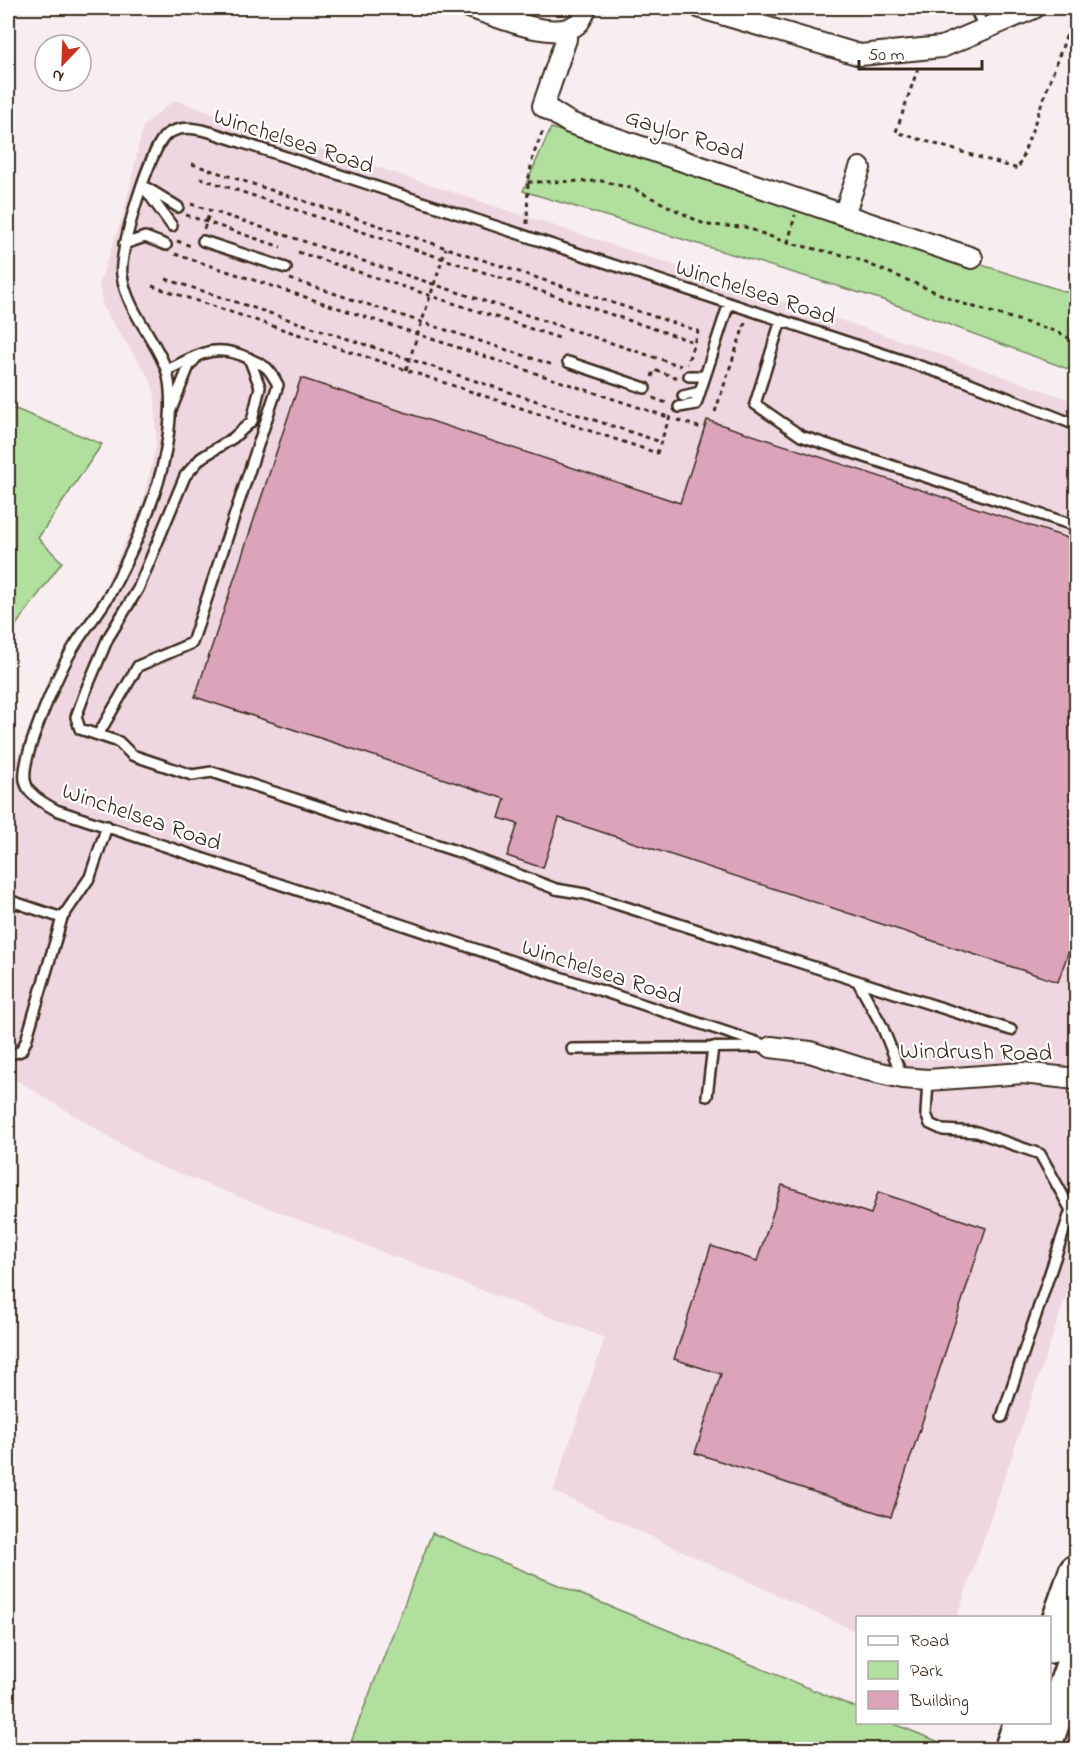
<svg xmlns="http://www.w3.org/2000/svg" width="1084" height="1757" font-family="'Indie Flower',sans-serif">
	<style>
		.built { fill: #efd7e1 }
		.green { fill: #b0df9e; stroke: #76845e; stroke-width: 1.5 }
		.building { fill: #dba4bb; stroke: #3b2a1e; stroke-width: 1.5 }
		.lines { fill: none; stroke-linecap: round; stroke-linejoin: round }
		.lane-casing { stroke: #3b2a1e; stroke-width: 14 }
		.street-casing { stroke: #3b2a1e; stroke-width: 24 }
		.highway-casing { stroke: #3b2a1e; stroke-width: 38 }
		.path { stroke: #3b2a1e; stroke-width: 3; stroke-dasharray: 4.5 4.5; stroke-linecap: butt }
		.lane { stroke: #fff; stroke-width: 9 }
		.street { stroke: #fff; stroke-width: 20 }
		.highway { stroke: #fff; stroke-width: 33 }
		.labels { text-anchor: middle; stroke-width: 4.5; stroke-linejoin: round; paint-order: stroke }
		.street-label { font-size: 24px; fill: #3b2a1e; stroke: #fff }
	</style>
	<rect width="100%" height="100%" fill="#f8edf1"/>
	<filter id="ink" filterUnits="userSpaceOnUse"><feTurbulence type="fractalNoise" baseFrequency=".0167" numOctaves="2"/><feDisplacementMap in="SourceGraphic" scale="12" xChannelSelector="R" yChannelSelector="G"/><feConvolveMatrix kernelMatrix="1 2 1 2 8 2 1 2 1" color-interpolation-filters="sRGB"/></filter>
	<g filter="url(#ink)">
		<path class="built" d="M174,100L900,340L1076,402V1267L957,1617L858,1618L857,1632L553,1491L605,1338L152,1163L8,1075V779L68,642L98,601L141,508L156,447L155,396L150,379L103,308L99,284L125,209L143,126Z"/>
		<path class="green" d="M551,128L1076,295V372L880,299L523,191Z
			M8,406L102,444L38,538L62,562L8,636Z
			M432,1533L857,1708L858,1722L892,1723L944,1744L942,1749H348Z"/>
		<path class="building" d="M301,378L680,503L707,420L1077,541V927L1058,982L559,818L543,868L507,856L518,824L499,818L505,799L195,697Z
			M782,1185L871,1214L878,1192L986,1228L891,1517L695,1453L721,1374L674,1359L711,1246L757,1261Z"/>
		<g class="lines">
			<defs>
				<path id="lane" d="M975,8L985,30
					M143,186L172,226
					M147,188L178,207
					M203,241L286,268
					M124,244L145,237L166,245
					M781,320L755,404L801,436L1076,526
					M249,358L260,387L252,421L233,438L201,458L185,476L138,589L108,638L86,690L76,717L80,729L119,742L132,755L192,775L212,772L459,852L556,889L585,894L1011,1030
					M568,362L645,388
					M689,376H705
					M683,396L700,392
					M679,407L696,404L729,303
					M171,410L189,366L196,358
					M98,735L138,666L192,643L278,385C268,366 267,367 248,358C214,342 199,355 167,370
					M8,900L62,918
					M858,982L882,1026L902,1076
					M771,1047L56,810C44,803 27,795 25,780C21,755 61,667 75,645C86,627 101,611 111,592C132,552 157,499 165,454C170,430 174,392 166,369C154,336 127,311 122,275C118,253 150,148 166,135C180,125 195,128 210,132L965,381L1076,425
					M572,1049L762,1047
					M8,1055L21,1051L26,1041L62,918L90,877L107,826
					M928,1080L926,1114L930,1124L943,1130L977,1132L1040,1154L1071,1210L1002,1417
					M707,1096L713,1047"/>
				<path id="street" d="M471,8C495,15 556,43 577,24C581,21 584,13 586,8
					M701,8L860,55L942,47L1034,8
					M566,30V39L543,106L570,123L844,215L860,168
					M844,215L972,258
					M771,1047L810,1052L863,1069L903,1078L928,1080L1023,1073L1076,1079"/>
				<path id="highway" d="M1050,1646L1076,1572
					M1011,1750L1021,1722
					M1043,1750L1076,1656"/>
			</defs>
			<use href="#lane" class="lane-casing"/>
			<use href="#street" class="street-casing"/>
			<use href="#highway" class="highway-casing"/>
			<path class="path" d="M918,68L896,132L1018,169L1076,9
				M192,164L698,331L687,364
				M200,178L694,342
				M528,182L602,181L634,189L706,225L745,227L788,243L852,257L964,304L1058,332L1076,342
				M191,204L681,366
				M186,215L281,247
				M527,224L528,182L533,156L544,128
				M204,229L210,211
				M177,241L191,246
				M788,243L795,215
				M298,252L562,339
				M175,254L671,418
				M166,279L661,442
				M290,279L553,365
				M152,286L657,453L670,416
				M406,370L446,248
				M652,377L654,370L678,378
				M653,398L669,404
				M715,412L746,320
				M678,420L704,429"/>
			<use href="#lane" class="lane"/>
			<use href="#street" class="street"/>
			<use href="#highway" class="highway"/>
		</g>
	</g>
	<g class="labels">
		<g class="street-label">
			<text transform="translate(685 134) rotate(18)" y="8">Gaylor Road</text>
			<text transform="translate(294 140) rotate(18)" y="8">Winchelsea Road</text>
			<text transform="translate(756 291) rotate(18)" y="8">Winchelsea Road</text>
			<text transform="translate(142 816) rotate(19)" y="8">Winchelsea Road</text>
			<text transform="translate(602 971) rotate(18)" y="8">Winchelsea Road</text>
			<text transform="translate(976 1051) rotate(1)" y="8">Windrush Road</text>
		</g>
	</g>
	<rect width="1084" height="1757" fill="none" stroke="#fff" stroke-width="30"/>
	<rect x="15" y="15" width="1054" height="1727" fill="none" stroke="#3b2a1e" stroke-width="2" filter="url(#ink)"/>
	<rect x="856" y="1616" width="195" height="108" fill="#ffffff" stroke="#b1aaa5" stroke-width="1.5"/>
	<rect x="868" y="1636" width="30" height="9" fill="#ffffff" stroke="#b1aaa5" stroke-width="1.5"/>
	<text x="910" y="1646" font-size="18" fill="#3b2a1e">Road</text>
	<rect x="868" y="1661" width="30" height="18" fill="#b0df9e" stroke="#b1aaa5" stroke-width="1.5"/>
	<text x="910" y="1676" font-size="18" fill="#3b2a1e">Park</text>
	<rect x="868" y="1691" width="30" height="18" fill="#dba4bb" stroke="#b1aaa5" stroke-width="1.5"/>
	<text x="910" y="1706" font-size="18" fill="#3b2a1e">Building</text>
	<g transform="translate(63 63) rotate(203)"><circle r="28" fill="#ffffff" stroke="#b1aaa5" stroke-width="1.5"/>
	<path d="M0-4.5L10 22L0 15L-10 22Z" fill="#c8321e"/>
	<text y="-9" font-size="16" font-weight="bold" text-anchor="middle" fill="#3b2a1e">N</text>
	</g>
	<path d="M859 60v9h123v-9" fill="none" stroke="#3b2a1e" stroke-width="3"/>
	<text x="868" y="60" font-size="18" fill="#3b2a1e" stroke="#ffffff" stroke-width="4.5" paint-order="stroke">50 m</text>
</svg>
